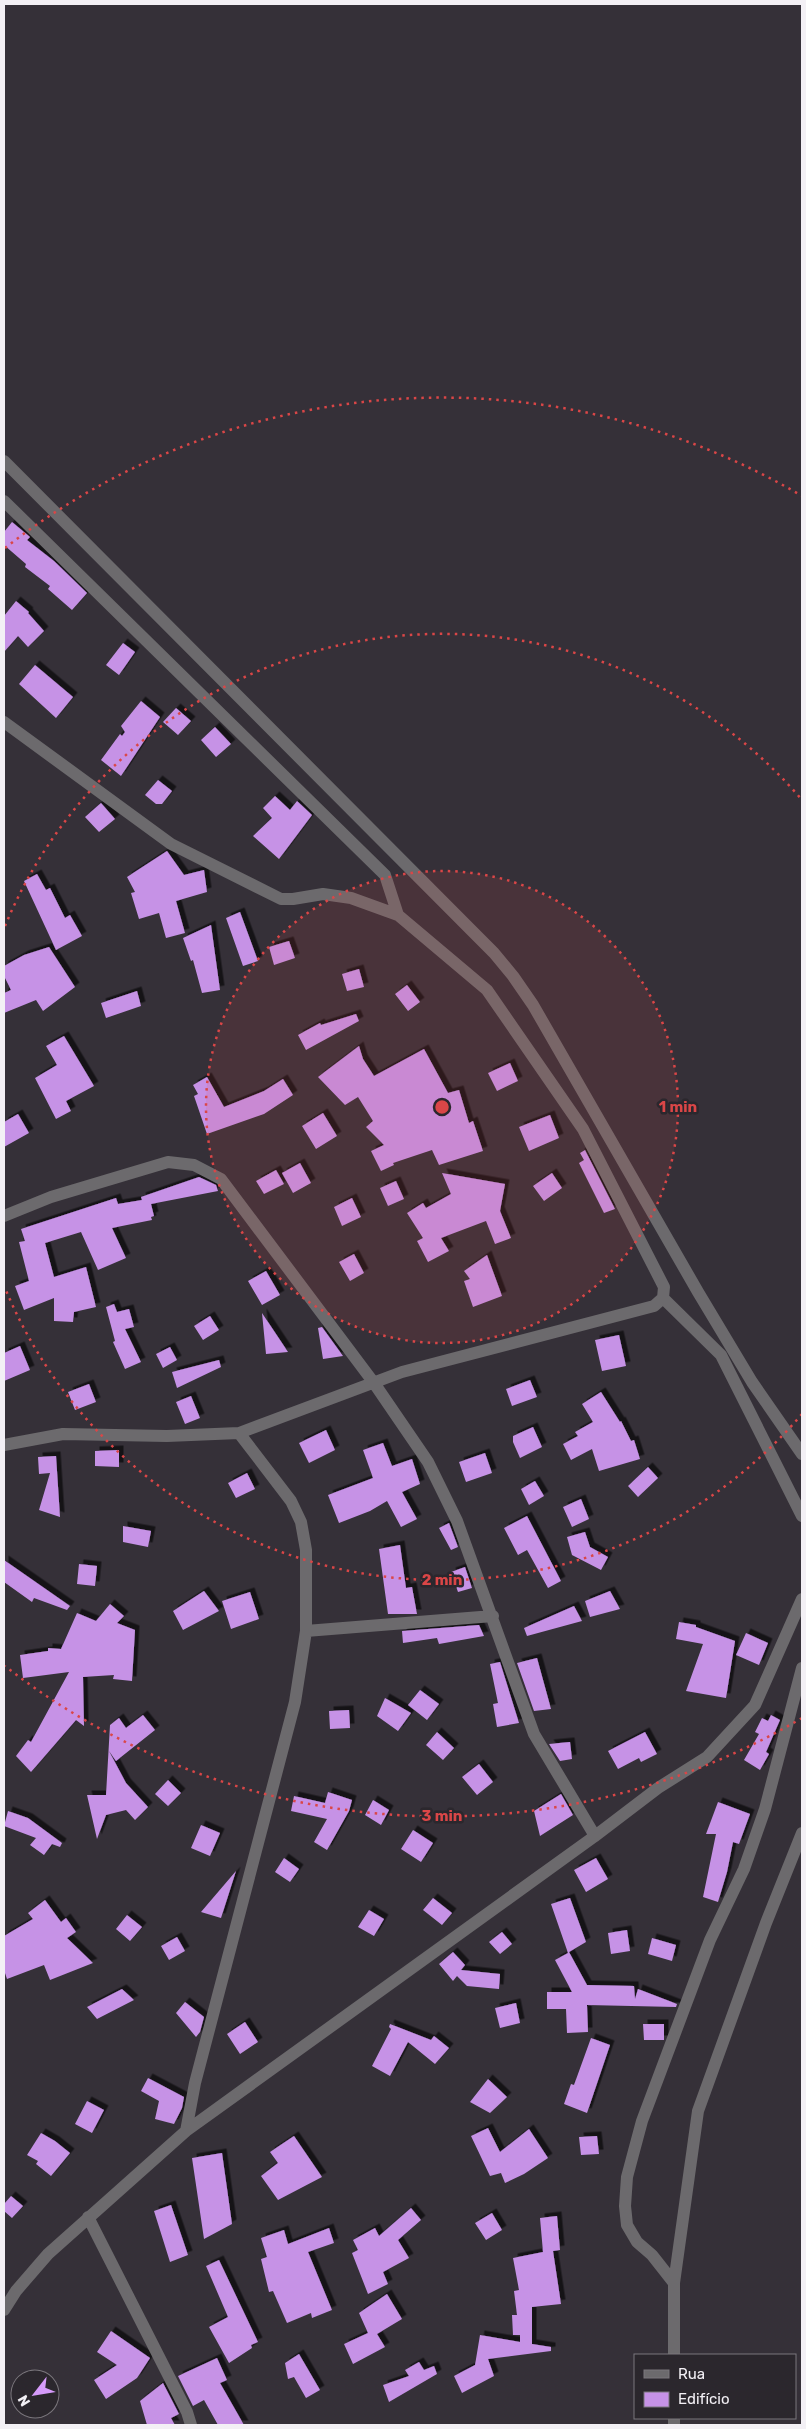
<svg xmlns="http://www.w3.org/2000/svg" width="806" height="2429" font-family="Rubik,sans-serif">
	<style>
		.building { fill: #c692e6; filter: url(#shadow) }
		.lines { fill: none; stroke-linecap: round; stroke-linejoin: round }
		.street { stroke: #6c6a6d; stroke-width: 12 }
		.ring { fill: none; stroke: #da4647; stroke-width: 2.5; stroke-dasharray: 2.5 5 }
		.centre { fill: #da4647; stroke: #2b272d; stroke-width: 2.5 }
		.ring-label { font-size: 15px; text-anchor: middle; font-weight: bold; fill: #da4647; stroke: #2b272d; stroke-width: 5; stroke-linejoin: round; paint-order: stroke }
	</style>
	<defs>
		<filter id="shadow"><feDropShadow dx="4.5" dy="-4.5" stdDeviation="0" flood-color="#0009"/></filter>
	</defs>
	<rect width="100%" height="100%" fill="#353038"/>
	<path class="building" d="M12,522L30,537L27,540L54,561L87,593L72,610L48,589L50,586L25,567L26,564L4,545V532Z
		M16,601L29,612L28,613L44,631L28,647L18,636L4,652V616Z
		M123,643L135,652L119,675L106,665Z
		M35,665L73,697L56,718L19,684Z
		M141,701L160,717L121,776L101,760L120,734L122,736L125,732L121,726Z
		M176,708L191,721L178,735L163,722Z
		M215,727L231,744L216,757L201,740Z
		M158,780L172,791L162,804H156L145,795Z
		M275,796L290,810L297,801L312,815L279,859L253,836L272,818L263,808Z
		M101,803L115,819L99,832L85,817Z
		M167,851L184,875L204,870L207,892L176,901L185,933L166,938L159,913L139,919L131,893L135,892L127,877Z
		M37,874L46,890L50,888L65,918L70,915L82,936L56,950L24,881Z
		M240,912L258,961L243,966L226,918Z
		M211,925L220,990L202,993L193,960L191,961L183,938Z
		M289,941L295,958L274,965L269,947Z
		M49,947L75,987L43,1011L36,1000L4,1013V993L11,990L4,976V966L24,955Z
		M359,969L364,987L347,991L342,974Z
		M407,985L420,1002L408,1011L395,994Z
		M137,991L141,1006L106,1018L101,1003Z
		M356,1014L359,1021L306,1050L298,1035L320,1023L321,1025Z
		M64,1036L94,1086L66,1101L71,1111L56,1119L35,1078L57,1065L46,1046Z
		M359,1046L363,1059L374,1076L424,1049L448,1093L459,1090L469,1123L473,1121L483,1151L439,1165L432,1150L393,1163L394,1165L381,1171L371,1151L384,1145L366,1127L373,1121L358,1097L345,1105L318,1077Z
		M510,1063L518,1081L497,1091L488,1073Z
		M207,1077L224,1107L264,1091L283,1079L293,1095L264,1114L207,1134L194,1096L198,1094L193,1085Z
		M323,1113L337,1136L316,1149L302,1126Z
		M18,1114L29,1133L4,1147V1122Z
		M550,1115L559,1138L529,1151L519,1127Z
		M585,1150L615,1209L604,1213L579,1163L584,1160L580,1153Z
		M300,1163L311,1183L293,1193L282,1173Z
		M276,1170L284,1184L264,1194L256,1181Z
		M442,1173L505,1184L500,1211L511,1238L495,1244L486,1221L441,1238L449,1251L428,1262L417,1241L423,1238L407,1213L423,1203L426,1208L451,1194Z
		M552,1173L562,1188L544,1201L533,1186Z
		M199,1177L216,1185L218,1191L151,1204L154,1216L151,1217L152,1220L112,1228L126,1258L98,1270L81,1232L45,1243L54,1277L86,1267L96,1307L74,1312L73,1322L54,1321V1298L24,1310L15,1286L29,1281L19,1242L25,1241L21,1229L116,1198L118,1204L142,1200L141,1197Z
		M396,1181L404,1199L388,1206L380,1188Z
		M352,1198L361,1217L342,1226L334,1207Z
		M354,1254L364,1273L350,1281L339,1262Z
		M487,1255L502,1296L473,1307L464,1281L470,1279L464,1271Z
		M266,1271L280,1295L262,1305L248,1281Z
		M114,1304L117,1312L129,1309L134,1327L125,1329L141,1362L125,1369L113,1342L115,1341L106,1307Z
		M262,1313L288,1352L266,1354Z
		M210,1316L219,1330L203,1340L194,1326Z
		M322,1327L343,1356L323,1359L318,1328Z
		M619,1335L626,1366L602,1371L595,1340Z
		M20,1346L30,1370L4,1381V1353Z
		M170,1347L177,1360L163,1368L156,1354Z
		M219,1360L221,1367L177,1388L172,1372Z
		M530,1380L537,1397L512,1406L506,1389Z
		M89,1384L96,1402L75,1410L68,1392Z
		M601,1392L620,1422L621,1421L631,1441L634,1440L640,1459L599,1471L592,1449L571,1460L563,1444L578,1436L575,1432L593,1422L582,1404Z
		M191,1396L200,1418L185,1424L176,1402Z
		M533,1427L542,1447L520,1458L513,1442V1436Z
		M326,1430L335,1450L309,1463L299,1443Z
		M383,1443L392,1466L412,1459L420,1484L402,1492L417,1519L401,1527L387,1501L370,1511L339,1523L328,1495L373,1478L363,1450Z
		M119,1450V1467L95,1466V1451Z
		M485,1453L492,1473L466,1482L459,1462Z
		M56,1456L57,1471L60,1517L39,1510L50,1473L39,1474L38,1457Z
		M648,1467L658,1478L638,1497L628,1486Z
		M247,1473L255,1489L236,1498L228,1483Z
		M535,1481L544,1496L529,1505L521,1489Z
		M581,1499L589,1519L572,1527L563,1507Z
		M527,1516L561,1581L548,1588L527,1550L518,1555L504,1528Z
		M449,1523L458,1547L451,1550L439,1528Z
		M123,1526L151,1531L148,1547L123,1542Z
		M585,1532L590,1547L608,1557L601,1570L572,1555L567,1537Z
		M400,1545L406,1588L412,1587L417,1614H388L379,1549Z
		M4,1560L70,1606L67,1610L34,1598L32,1602L4,1582Z
		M79,1564L97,1566L95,1586L77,1584Z
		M465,1567L472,1588L458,1592L451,1572Z
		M204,1591L219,1611L183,1630L173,1611Z
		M610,1591L620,1609L590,1617L585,1601Z
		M250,1592L259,1619L231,1629L222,1601Z
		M110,1604L124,1616L117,1623L135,1630L132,1681L113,1679L114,1675L83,1677L84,1726L76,1720L31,1772L16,1756L28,1740L31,1742L69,1672L23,1678L20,1655L48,1651V1648L61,1649L77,1613L96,1621Z
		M574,1606L582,1621L527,1636L524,1628Z
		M679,1622L696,1625V1627L735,1641L726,1698L686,1691L703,1644L676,1639Z
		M479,1625L484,1636L439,1644L437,1638L403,1643L402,1631Z
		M746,1633L768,1643L759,1665L736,1655Z
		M537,1658L551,1709L534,1711L517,1663Z
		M500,1662L519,1723L497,1727L493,1704L498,1703L490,1664Z
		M420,1690L439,1704L427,1720L408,1705Z
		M385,1698L411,1713L398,1731L377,1716Z
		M349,1710L350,1728L330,1729L329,1711Z
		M143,1715L155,1730L116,1761L109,1751L126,1783L148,1807L135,1820L126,1810L106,1815L97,1839L87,1795H106L110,1725L119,1718L126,1728Z
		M771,1715L780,1720L766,1752L769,1754L760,1770L744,1760L759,1734L755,1732L762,1718L768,1721Z
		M437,1732L454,1748L443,1760L426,1745Z
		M645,1732L657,1754L641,1762L639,1758L618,1769L608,1751Z
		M570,1742L572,1759L560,1761L549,1744Z
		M479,1764L493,1782L477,1795L462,1777Z
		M168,1780L181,1793L168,1806L155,1794Z
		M328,1792L352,1800L349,1811L327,1850L314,1842L327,1819L291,1811L294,1796L325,1803Z
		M561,1794L573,1815L540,1836L534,1811Z
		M373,1800L389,1810L381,1825L365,1815Z
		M718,1802L750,1814L739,1844L733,1842L727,1872L718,1902L703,1897L716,1834H706Z
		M8,1811L28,1818L62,1843L60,1847L52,1844L44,1855L30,1845L36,1838L4,1826Z
		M201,1825L220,1833L210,1856L191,1848Z
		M413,1830L433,1843L421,1862L401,1849Z
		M284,1858L299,1869L290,1882L275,1872Z
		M596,1858L608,1879L586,1892L574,1870Z
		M236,1871L221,1918L201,1912Z
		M433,1898L452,1913L442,1925L423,1910Z
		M570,1898L586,1942L569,1952L587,1985L634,1986L635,1999L638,1989L677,2004L676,2007L587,2005L588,2032L567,2033L566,2009H547V1992H572L555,1960L568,1953L551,1904Z
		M45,1900L61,1922L66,1918L76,1932L67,1938L93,1963L50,1980L44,1965L7,1979L4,1970V1936L33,1919L28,1913Z
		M369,1910L384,1919L374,1936L358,1927Z
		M127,1915L142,1927L130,1941L116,1929Z
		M627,1930L630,1951L611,1954L608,1933Z
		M502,1932L512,1944L500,1954L489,1942Z
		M177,1937L185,1951L169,1960L161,1946Z
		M652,1938L676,1945L672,1961L648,1954Z
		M453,1952L465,1965L461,1970L500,1974L499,1989L467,1986L457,1976L453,1981L439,1964Z
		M122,1989L134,2000L97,2019L87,2007Z
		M185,2002L204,2017L200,2032L196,2037L176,2013Z
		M516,2003L520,2023L500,2028L495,2008Z
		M245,2022L258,2042L240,2054L227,2034Z
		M390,2024L431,2040L434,2036L449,2048L435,2064L408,2042L390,2076L372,2066L391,2029L389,2027Z
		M643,2024H664V2040H644Z
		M591,2038L610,2045L587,2113L564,2104L571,2084L574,2085Z
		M148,2078L184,2097L182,2108L174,2124L155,2119L159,2101L141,2091Z
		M488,2079L507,2097L490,2113L470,2102Z
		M87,2101L104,2110L92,2133L75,2124Z
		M488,2128L500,2152L529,2129L548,2158L524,2174L505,2183L501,2173L490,2176L471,2136Z
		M41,2133L55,2141L70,2153L51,2176L36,2164L38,2161L27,2155Z
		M294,2136L322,2177L278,2200L261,2176L278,2163L270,2152Z
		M597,2136L599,2154L581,2155L579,2137Z
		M222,2153L232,2224L204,2239L192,2158Z
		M11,2196L23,2206L12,2218L4,2211V2204Z
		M171,2205L188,2255L170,2262L154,2211Z
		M411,2208L421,2220L398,2240L409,2258L383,2272L388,2284L368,2294L352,2253L358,2250L353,2240L375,2228L379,2236Z
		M492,2213L502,2230L486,2240L475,2223Z
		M557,2216L560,2250L553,2251L561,2304L532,2307V2344L551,2347V2351L488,2359L494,2376L462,2393L454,2376L475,2365L480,2335L520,2342V2335H513L512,2315H517L514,2291L519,2290L513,2258L543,2252L540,2218Z
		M329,2228L334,2243L308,2252L332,2310L312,2318L311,2313L287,2323L273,2291L269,2292L261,2259L267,2257L261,2238L284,2230L288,2244Z
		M219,2260L258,2342L251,2345L252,2348L229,2363L209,2327L228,2317L206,2266Z
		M387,2294L402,2319L377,2334L385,2347L353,2364L344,2344L368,2333L359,2313Z
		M111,2331L150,2358L137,2378L106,2399L94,2380L117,2365L97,2352Z
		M299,2354L320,2390L306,2398L294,2377L288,2379L285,2363Z
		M217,2358L227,2380L220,2383L244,2425H218L204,2400L193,2406L178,2376Z
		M419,2362L424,2370L434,2366L437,2374L389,2402L383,2385L409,2376L405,2370Z
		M163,2383L179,2414L171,2418L175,2425H147L140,2401Z"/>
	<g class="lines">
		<path class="street" d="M4,461L494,953L513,976L533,1005L698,1292L752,1382L802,1454
			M4,501L385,875L398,915
			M4,722L171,844L281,899H293L323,894L351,898L398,915L487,990L583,1129L664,1287L663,1298L654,1306L402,1372L239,1433L167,1436L63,1434L4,1445
			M4,1216L51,1197L168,1162L194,1165L221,1179L374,1383L428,1462L457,1521L534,1734L595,1836
			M663,1298L721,1355L802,1516
			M306,1631L493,1616
			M186,2131L195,2083L295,1702L306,1631V1550L301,1522L291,1501L239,1433
			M88,2217L187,2412L191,2425
			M674,2283L652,2255L637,2242L627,2225L625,2206L627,2177L642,2121L710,1940L744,1869L765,1809L802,1668
			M4,2310L16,2291L48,2254L186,2131L595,1836L658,1788L707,1757L755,1705L802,1599
			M674,2355V2283L698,2111L766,1923L802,1833
			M674,2425V2418"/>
	</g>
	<circle cx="442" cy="1107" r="236" fill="#da4647" fill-opacity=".12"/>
	<g class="ring">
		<circle cx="442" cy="1107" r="236"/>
		<path d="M802 1414A473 473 0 0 1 5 1288M5 926A473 473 0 0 1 802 800"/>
		<path d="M802 1718A709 709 0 0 1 5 1666M5 548A709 709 0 0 1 802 496"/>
	</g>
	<circle cx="442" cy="1107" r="8" class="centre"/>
	<g class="ring-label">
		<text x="678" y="1112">1 min</text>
		<text x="442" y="1585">2 min</text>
		<text x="442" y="1821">3 min</text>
	</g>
	<rect width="806" height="2429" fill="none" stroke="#f3f0f5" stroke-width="10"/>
	<rect x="634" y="2354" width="162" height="65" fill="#2b272d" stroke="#7b777d"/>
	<rect x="644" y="2370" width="25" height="8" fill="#6c6a6d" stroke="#7b777d"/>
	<text x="678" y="2379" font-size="15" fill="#f3f0f5">Rua</text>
	<rect x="644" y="2392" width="25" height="15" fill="#c692e6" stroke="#7b777d"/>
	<text x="678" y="2404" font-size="15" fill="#f3f0f5">Edifício</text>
	<g transform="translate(35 2394) rotate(239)"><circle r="24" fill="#2b272d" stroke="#7b777d"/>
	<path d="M0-4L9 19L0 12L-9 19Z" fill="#d69bfa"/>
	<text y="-8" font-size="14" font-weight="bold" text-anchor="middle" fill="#f3f0f5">N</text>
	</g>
</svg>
